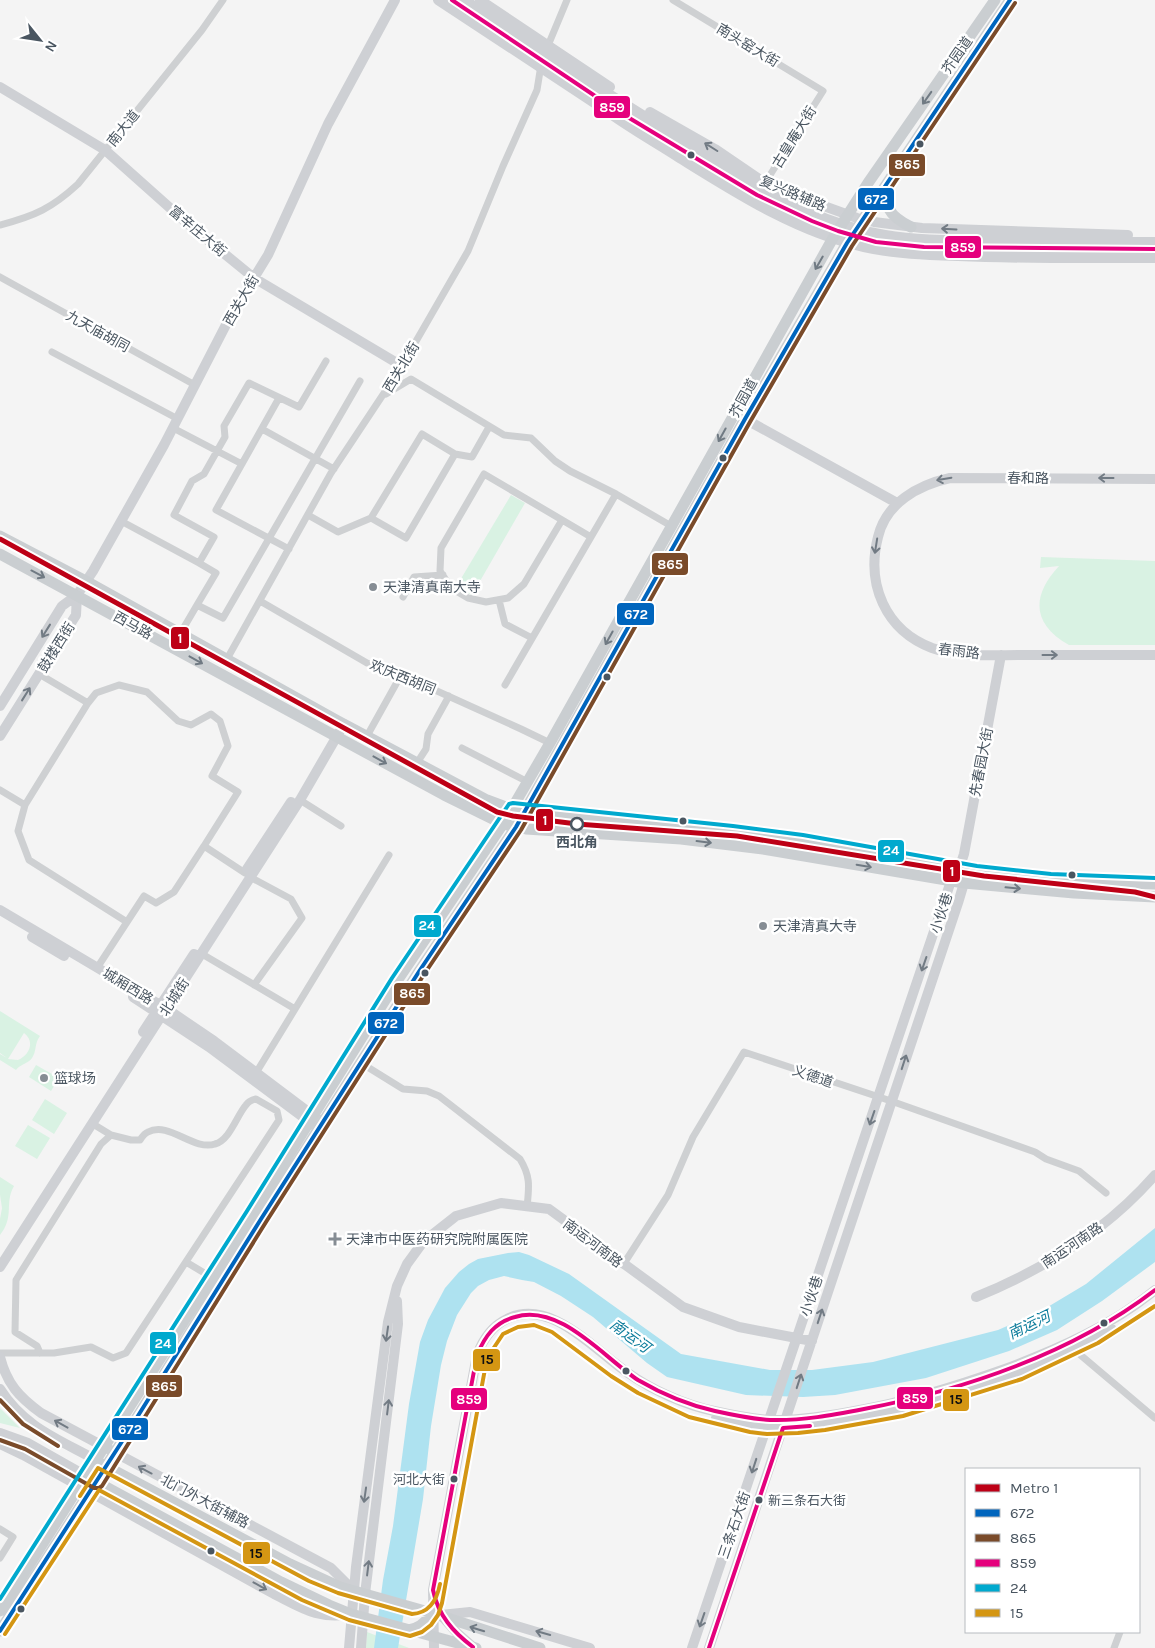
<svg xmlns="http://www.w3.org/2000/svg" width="1155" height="1648" font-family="Karla,'Noto Sans SC',sans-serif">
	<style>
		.green { fill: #d9f2e3; fill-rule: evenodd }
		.water { fill: #aee2f0 }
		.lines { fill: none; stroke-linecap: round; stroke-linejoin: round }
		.street { stroke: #ced0d2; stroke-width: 7 }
		.secondary { stroke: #ced0d4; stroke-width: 10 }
		.primary { stroke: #caced1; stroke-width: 11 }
		.bus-1-casing { stroke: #fff; stroke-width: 8 }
		.bus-2-casing { stroke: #fff; stroke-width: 8 }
		.bus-3-casing { stroke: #fff; stroke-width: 8 }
		.bus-4-casing { stroke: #fff; stroke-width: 8 }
		.bus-5-casing { stroke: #fff; stroke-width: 8 }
		.bus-1 { stroke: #0065bd; stroke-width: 4 }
		.bus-2 { stroke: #7a4b2a; stroke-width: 4 }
		.bus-3 { stroke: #e5007d; stroke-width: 4 }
		.bus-4 { stroke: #00a9ce; stroke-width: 4 }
		.bus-5 { stroke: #d49613; stroke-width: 4 }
		.metro-1-casing { stroke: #fff; stroke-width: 9 }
		.metro-1 { stroke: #bd0016; stroke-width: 5 }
		.oneway { stroke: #707a83 }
		.oneway2 { stroke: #727b84 }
		.bus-dot { fill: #4a5661; stroke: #fff; stroke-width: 2 }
		.poi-dot { fill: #868d94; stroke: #fff; stroke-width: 2 }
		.stop-dot { fill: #fff; stroke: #4a5661; stroke-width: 2.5 }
		.labels { text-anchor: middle; stroke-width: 5; stroke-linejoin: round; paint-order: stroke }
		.bus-label { font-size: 13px; fill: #4a5661; stroke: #fff; text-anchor: end }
		.street-label { font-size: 14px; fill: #4a5661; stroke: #fff }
		.poi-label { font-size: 14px; fill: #4a5661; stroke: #fff; text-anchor: start }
		.stop-label { font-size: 14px; font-weight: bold; fill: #4a5661; stroke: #fff }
		.water-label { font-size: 15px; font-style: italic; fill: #0c7c9b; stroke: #fff }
		.line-badge { stroke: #fff; stroke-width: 2 }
		.badge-label { font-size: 14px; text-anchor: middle; font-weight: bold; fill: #fff }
		.pale-badge-label { font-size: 14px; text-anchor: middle; font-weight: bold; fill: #111 }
	</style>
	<rect width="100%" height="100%" fill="#f4f4f4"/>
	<path class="green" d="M511,495L525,503L472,595L456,587Z
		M1041,557L1155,561V645H1069C1032,624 1031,596 1059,566L1040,568Z
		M0,1011L40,1036C34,1044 37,1051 32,1058C28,1064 20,1064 16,1070L0,1060V1054L7,1058L0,1053ZM24,1033C35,1041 30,1055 18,1060L8,1059Z
		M36,1065L59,1078L51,1091L29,1077Z
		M45,1099L67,1113L54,1134L32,1120Z
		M28,1125L50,1138L37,1159L15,1146Z
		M0,1177L14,1186C4,1203 15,1216 0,1235V1219L2,1208L0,1195Z
		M0,1408L20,1428L0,1423Z
		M367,1632L409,1648H366Z"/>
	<path class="water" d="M1155,1228V1262L1102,1301L1057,1330L1009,1351L926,1378L835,1395L803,1397L746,1395L667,1377L647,1363L593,1317L561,1296L534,1282L522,1280L504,1276L489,1280L478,1286L471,1293L457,1315L447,1341L441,1365L431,1426L423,1499L398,1648H374L383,1580L393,1526L409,1404L420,1342L428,1320L445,1288L459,1272L469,1264L478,1259L508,1253L519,1252L529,1255L569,1274L681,1354L770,1370H812L873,1362L998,1330L1041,1311L1086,1284Z"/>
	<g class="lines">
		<path class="street" d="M673,0L823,91L765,183
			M547,48L567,0
			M0,225C35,216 52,208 78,184L202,30L223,0
			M0,277L195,385
			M52,352L178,419
			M386,394L411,379L504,435L531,438L555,461L570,471L616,494L673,527
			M279,398L216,510L289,549
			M173,428L242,464
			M262,429L334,469
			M308,515L338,532L371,518L422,434L455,454L472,457L489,427
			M371,518L406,538L455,454
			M562,520L524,584L508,598L486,602L468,598L451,588L440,571L441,548L484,474L591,537
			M121,521L199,563
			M403,597L414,577L443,575
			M499,600L505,624L532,638
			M260,601L367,663L395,672L521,729L550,743
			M197,605L216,573L199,563L214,537L174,515L192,481L204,474L225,437L224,426L249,383L299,407L326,361
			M180,634L197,605L223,618L360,381
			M227,659L331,473L400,369L468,251L503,166L537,90L541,65
			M39,674L88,703
			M505,685L616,494
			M367,736L401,675
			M462,748L528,782
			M417,763L426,749L428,734L449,696
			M0,790L25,805L88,703L96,693L119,685L147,692L178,721L191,725L211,714L220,721L228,746L212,776L238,792L204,846
			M300,800L341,826
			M25,805L18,831L29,860L127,922
			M250,877L291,899L302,918L254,985
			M202,954L295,1009
			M97,968L144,896L156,903L174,892L204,846L245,873
			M361,1063L403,1089L427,1091L439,1096L520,1159C531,1177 529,1187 527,1207
			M256,1073L389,855
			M93,1124L111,1135
			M186,1262L211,1277
			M623,1265L668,1195L693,1137L744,1052L891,1101L1035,1152L1046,1159L1079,1171L1106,1193
			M1071,1347L1155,1418
			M0,1353H54L91,1347L113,1358L126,1353L279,1120L277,1111L256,1099C252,1100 248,1102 246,1105C237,1115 230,1140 215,1144C193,1151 169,1121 148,1132C145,1133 142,1137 140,1140H131L111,1135L101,1144L16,1280L15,1332L37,1346L40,1353
			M0,1529L13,1537L0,1558
			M1114,1648L1120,1632"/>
		<path class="secondary" d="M438,0L605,110C628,127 653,141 678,157C736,193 796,232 864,247C895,254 927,255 958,256C1024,259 1089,258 1155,258
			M452,0L616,110L757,195L812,221L838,231L876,242L924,247L1155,249
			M465,0L545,54L748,181C788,204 839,227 885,235C918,241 954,240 988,240C1043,241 1099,241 1155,242
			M480,0L610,87
			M0,87L105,150L188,224L254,278L402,366
			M650,112L715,149L765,183L788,193L857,218L874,222L922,228L1128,235
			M745,419L897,503
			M1155,479L950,478C918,485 886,503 878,537C866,584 885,630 932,648C960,658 993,655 1022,655C1067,655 1111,655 1155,655
			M0,706L62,606L77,595L93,571L164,445L230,317L268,255L328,124L395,0
			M0,736L76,615L77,595
			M247,869L291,802
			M0,910L167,1009L214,1041L319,1120
			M32,937L64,956
			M133,997L209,1047L315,1126
			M143,1032L194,954
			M0,1267L300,800L344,724
			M976,1297C1045,1269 1106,1231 1155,1175
			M0,1357C7,1384 19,1397 41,1413L331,1568L353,1590
			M0,1389C24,1427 58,1439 96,1460
			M716,1418L751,1426L783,1428L824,1424L902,1410L1020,1373L1073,1350L1111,1328
			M0,1433L28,1443L97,1482
			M0,1444L23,1455L274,1594C302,1608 318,1620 351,1614
			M441,1615L470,1612L590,1648
			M441,1615L457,1633L473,1647
			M349,1648L356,1567L388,1322L397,1286L407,1264L423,1242L456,1216L501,1203L549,1209L683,1307L739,1327L812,1341
			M361,1648L365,1594L398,1324L397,1301
			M434,1648L433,1590L477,1355C483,1339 492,1326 507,1319C551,1297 595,1351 628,1373C652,1390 685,1405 714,1411C732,1415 751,1419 770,1420C800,1421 830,1416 860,1410C910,1401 957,1386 1005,1369C1058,1349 1111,1326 1155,1290
			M692,1648L951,881L959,869L964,854L1001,655
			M709,1648L958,903L964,883L962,877"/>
		<path class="primary" d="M890,181C882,206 889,216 911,227
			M0,536L86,581L338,721L487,800L503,806L526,811L732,832L802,841L976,872L1051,880L1155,884
			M0,554L444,795L503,824L526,829L681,839L763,849L964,883L1074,893L1155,897
			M102,1464L290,1564L340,1587L432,1613L540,1648
			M97,1482L281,1582L329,1605L351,1614L476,1648
			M0,1611L252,1214L397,981L503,824L550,743L833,238L868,183L995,0
			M409,1630C428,1626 435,1610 438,1592
			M0,1631L121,1443L261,1219L420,970L516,827L745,419L847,243L1010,0"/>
		<defs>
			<path id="bus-1" d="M0,1631L121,1443L261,1219L420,970L516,827L745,419L847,243L1010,0"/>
			<path id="bus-2" d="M0,1400L23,1424L58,1446
				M0,1440L25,1449L94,1488H99L102,1486L266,1222L425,973L521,830L750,422L852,246L1015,3"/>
			<path id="bus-3" d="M452,0L616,110L757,195L812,221L838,231L876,242L924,247L1155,249
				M473,1647C453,1632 438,1615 433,1590L477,1355C485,1336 495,1322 515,1317C560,1303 604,1358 638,1380C662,1394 688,1405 715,1411C733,1415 752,1419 770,1420C802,1421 833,1415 864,1409C964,1390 1073,1353 1155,1290
				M709,1648L783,1428L810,1426"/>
			<path id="bus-4" d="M0,1599L247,1211L392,978L509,804L513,803L733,826L803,835L977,866L1051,874L1155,878"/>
			<path id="bus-5" d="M80,1496L98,1468L309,1581L338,1593L412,1614C430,1613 437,1600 440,1584
				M5,1634L99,1490L302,1600L349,1620L410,1636L422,1632L431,1625L438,1615L442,1603L487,1358L503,1334L518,1327L534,1325L552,1332L611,1376L638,1393L689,1417L750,1432L767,1434L798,1433L825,1430L903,1416L1022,1379L1098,1343L1155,1306"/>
		</defs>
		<use href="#bus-1" class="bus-1-casing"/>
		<use href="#bus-2" class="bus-2-casing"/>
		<use href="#bus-3" class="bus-3-casing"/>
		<use href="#bus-4" class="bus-4-casing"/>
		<use href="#bus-5" class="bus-5-casing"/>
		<use href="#bus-1" class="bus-1"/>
		<use href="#bus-2" class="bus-2"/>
		<use href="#bus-3" class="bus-3"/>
		<use href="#bus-4" class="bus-4"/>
		<use href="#bus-5" class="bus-5"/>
		<defs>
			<path id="metro-1" d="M0,539L497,812L513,816L577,824L737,836L984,876L1135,892L1155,897"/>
		</defs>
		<use href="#metro-1" class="metro-1-casing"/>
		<use href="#metro-1" class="metro-1"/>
	</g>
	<defs><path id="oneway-shaft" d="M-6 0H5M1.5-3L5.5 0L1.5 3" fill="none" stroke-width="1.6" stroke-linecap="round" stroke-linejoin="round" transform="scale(1.25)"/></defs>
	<g class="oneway">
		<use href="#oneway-shaft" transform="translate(927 98) rotate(125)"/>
		<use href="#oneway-shaft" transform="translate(819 263) rotate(120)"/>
		<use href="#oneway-shaft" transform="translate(722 435) rotate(119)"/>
		<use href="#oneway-shaft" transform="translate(38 574) rotate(28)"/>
		<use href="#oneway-shaft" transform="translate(609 638) rotate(119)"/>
		<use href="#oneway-shaft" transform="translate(196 660) rotate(29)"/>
		<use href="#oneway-shaft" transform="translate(380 760) rotate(29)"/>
		<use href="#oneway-shaft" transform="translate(704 842) rotate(7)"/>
		<use href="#oneway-shaft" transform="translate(864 866) rotate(10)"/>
		<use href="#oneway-shaft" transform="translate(1013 888) rotate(5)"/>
		<use href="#oneway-shaft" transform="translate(477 1629) rotate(-163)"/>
	</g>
	<g class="oneway2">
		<use href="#oneway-shaft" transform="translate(711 147) rotate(-148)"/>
		<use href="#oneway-shaft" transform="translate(949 229) rotate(-177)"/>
		<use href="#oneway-shaft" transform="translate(1106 478) rotate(-180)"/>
		<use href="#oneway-shaft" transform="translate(944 479) rotate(170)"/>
		<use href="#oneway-shaft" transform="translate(876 546) rotate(99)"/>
		<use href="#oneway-shaft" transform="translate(46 631) rotate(122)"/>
		<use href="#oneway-shaft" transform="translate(1050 655)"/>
		<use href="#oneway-shaft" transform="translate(26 694) rotate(-58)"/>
		<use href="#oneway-shaft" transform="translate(924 964) rotate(109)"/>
		<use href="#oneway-shaft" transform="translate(904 1062) rotate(-72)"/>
		<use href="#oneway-shaft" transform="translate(872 1118) rotate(109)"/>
		<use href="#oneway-shaft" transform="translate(820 1316) rotate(-72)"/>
		<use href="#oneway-shaft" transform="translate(387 1334) rotate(98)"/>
		<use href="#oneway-shaft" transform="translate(799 1381) rotate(-72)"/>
		<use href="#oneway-shaft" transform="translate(388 1407) rotate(-83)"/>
		<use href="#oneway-shaft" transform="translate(61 1424) rotate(-151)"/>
		<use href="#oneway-shaft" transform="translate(754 1466) rotate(108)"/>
		<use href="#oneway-shaft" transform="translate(145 1470) rotate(-152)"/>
		<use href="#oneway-shaft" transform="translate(365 1495) rotate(98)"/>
		<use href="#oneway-shaft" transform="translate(368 1568) rotate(-83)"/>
		<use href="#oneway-shaft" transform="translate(260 1586) rotate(29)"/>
		<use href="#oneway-shaft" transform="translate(702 1620) rotate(109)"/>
		<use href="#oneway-shaft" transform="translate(543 1633) rotate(-164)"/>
	</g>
	<g class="bus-dot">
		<circle cx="920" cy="144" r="4.5"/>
		<circle cx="691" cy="155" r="4.5"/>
		<circle cx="723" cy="458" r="4.5"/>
		<circle cx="607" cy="677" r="4.5"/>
		<circle cx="683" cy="821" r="4.5"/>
		<circle cx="1072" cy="875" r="4.5"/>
		<circle cx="425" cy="973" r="4.5"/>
		<circle cx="1104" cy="1323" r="4.5"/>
		<circle cx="626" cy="1371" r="4.5"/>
		<circle cx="454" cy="1479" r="4.5"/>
		<circle cx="759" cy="1500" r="4.5"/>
		<circle cx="211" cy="1551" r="4.5"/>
		<circle cx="21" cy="1609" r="4.5"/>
	</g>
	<g class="poi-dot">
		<circle cx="373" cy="587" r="5"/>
		<circle cx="763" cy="926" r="5"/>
		<circle cx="44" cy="1078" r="5"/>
		<path d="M332.5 1231.5h5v5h5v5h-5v5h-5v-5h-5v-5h5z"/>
	</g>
	<circle class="stop-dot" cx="577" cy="824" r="6"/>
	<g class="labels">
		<g class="bus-label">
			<text x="445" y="1484">河北大街</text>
			<text x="768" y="1505" text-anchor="start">新三条石大街</text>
		</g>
		<g class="street-label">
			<text transform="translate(748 45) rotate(31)" y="5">南头窑大街</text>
			<text transform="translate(957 55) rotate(-55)" y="5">芥园道</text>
			<text transform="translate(123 128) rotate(-51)" y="5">南大道</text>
			<text transform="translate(794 137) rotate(-58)" y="5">古皇庵大街</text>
			<text transform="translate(793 193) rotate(23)" y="5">复兴路辅路</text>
			<text transform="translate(198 231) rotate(40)" y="5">富辛庄大街</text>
			<text transform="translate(241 300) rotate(-60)" y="5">西关大街</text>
			<text transform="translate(98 331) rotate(29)" y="5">九天庙胡同</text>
			<text transform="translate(401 367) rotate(-59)" y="5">西关北街</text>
			<text transform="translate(743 398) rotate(-61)" y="5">芥园道</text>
			<text x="1028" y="483">春和路</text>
			<text transform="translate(133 625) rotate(29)" y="5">西马路</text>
			<text transform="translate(56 647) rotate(-58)" y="5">鼓楼西街</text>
			<text transform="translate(959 651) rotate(7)" y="5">春雨路</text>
			<text transform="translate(403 677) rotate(22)" y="5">欢庆西胡同</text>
			<text transform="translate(981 762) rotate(-79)" y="5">先春园大街</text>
			<text transform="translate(941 913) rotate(-72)" y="5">小伙巷</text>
			<text transform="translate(128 986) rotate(31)" y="5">城厢西路</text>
			<text transform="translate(174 997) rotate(-57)" y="5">北城街</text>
			<text transform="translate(813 1076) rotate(19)" y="5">义德道</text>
			<text transform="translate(593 1243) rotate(37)" y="5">南运河南路</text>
			<text transform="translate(1072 1245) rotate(-34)" y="5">南运河南路</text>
			<text transform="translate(811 1296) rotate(-71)" y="5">小伙巷</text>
			<text transform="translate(205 1501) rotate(28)" y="5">北门外大街辅路</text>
			<text transform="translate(734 1525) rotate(-71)" y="5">三条石大街</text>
		</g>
		<g class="poi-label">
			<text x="383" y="592">天津清真南大寺</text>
			<text x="773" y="931">天津清真大寺</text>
			<text x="54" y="1083">篮球场</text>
			<text x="346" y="1244">天津市中医药研究院附属医院</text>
		</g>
		<g class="stop-label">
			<text x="577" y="847">西北角</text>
		</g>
		<g class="water-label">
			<text transform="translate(1029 1325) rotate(-26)" y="5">南运河</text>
			<text transform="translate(630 1336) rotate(36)" y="5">南运河</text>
		</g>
	</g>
	<g class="line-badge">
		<rect x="593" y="95" width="38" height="24" rx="5" fill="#e5007d"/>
		<rect x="888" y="153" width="38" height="24" rx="5" fill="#7a4b2a"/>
		<rect x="857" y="187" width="38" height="24" rx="5" fill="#0065bd"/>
		<rect x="944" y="235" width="38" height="24" rx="5" fill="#e5007d"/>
		<rect x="651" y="552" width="38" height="24" rx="5" fill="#7a4b2a"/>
		<rect x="616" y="602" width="39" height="24" rx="5" fill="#0065bd"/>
		<rect x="170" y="626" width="20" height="24" rx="5" fill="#bd0016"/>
		<rect x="535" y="808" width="19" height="24" rx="5" fill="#bd0016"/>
		<rect x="877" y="839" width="28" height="24" rx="5" fill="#00a9ce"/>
		<rect x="942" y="859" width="19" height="24" rx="5" fill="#bd0016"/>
		<rect x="413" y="914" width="29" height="24" rx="5" fill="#00a9ce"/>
		<rect x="393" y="982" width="38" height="24" rx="5" fill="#7a4b2a"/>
		<rect x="367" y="1011" width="38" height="24" rx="5" fill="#0065bd"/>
		<rect x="149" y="1331" width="28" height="24" rx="5" fill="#00a9ce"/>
		<rect x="472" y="1348" width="29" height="24" rx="5" fill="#d49613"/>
		<rect x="145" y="1374" width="38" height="24" rx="5" fill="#7a4b2a"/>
		<rect x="896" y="1386" width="38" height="24" rx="5" fill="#e5007d"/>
		<rect x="450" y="1387" width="38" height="24" rx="5" fill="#e5007d"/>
		<rect x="942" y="1388" width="28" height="24" rx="5" fill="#d49613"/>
		<rect x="111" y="1417" width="38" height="24" rx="5" fill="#0065bd"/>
		<rect x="242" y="1541" width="29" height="24" rx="5" fill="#d49613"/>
	</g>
	<g class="badge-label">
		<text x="612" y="112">859</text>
		<text x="907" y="169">865</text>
		<text x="876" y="204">672</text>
		<text x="963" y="252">859</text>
		<text x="670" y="569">865</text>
		<text x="636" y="619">672</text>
		<text x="180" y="643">1</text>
		<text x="545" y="825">1</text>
		<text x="891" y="855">24</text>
		<text x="952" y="876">1</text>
		<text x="427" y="930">24</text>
		<text x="412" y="998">865</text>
		<text x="386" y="1028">672</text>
		<text x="163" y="1348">24</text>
		<text x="164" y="1391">865</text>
		<text x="915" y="1403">859</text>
		<text x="469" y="1404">859</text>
		<text x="130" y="1434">672</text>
	</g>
	<g class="pale-badge-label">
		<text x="487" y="1364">15</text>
		<text x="956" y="1404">15</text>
		<text x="256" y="1558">15</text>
	</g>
	<rect x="965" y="1468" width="175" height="165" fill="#ffffff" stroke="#b7bbc0"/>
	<rect x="975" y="1484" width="25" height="8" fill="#bd0016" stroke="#b7bbc0"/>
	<text x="1010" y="1493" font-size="15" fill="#4a5661">Metro 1</text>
	<rect x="975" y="1509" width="25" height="8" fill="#0065bd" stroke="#b7bbc0"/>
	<text x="1010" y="1518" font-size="15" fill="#4a5661">672</text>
	<rect x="975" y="1534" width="25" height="8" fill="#7a4b2a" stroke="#b7bbc0"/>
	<text x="1010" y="1543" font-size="15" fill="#4a5661">865</text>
	<rect x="975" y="1559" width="25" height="8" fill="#e5007d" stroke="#b7bbc0"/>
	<text x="1010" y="1568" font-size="15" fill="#4a5661">859</text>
	<rect x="975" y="1584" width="25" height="8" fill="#00a9ce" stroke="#b7bbc0"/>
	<text x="1010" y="1593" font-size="15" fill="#4a5661">24</text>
	<rect x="975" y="1609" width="25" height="8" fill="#d49613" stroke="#b7bbc0"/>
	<text x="1010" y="1618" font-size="15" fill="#4a5661">15</text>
	<g transform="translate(40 40) rotate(120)" stroke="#ffffff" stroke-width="4" paint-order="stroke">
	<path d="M0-4L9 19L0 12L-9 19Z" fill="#4a5661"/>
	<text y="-8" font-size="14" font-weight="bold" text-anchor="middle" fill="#4a5661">N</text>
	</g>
</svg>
